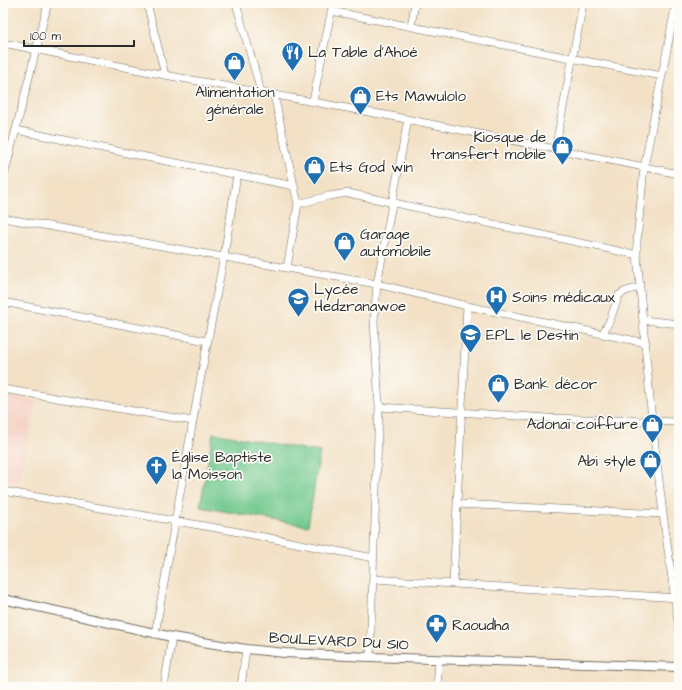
<svg xmlns="http://www.w3.org/2000/svg" width="682" height="690" font-family="'Architects Daughter',sans-serif">
	<style>
		.built { fill: #f6d2c5 }
		.park { fill: #71c88d; stroke: #4e7a5c }
		.lines { fill: none; stroke-linecap: round; stroke-linejoin: round }
		.minor-casing { stroke: #716b61; stroke-width: 8 }
		.tertiary-casing { stroke: #716b61; stroke-width: 10 }
		.minor { stroke: #fff; stroke-width: 7 }
		.tertiary { stroke: #fff; stroke-width: 8 }
		.labels { text-anchor: middle; stroke-width: 3.5; stroke-linejoin: round; paint-order: stroke }
		.poi-label { font-size: 15px; fill: #2b2b2b; stroke: #fdfcf7; text-anchor: start }
		.street-label { font-size: 15px; fill: #2b2b2b; stroke: #fdfcf7 }
	</style>
	<rect width="100%" height="100%" fill="#fdfcf7"/>
	<filter id="ink" filterUnits="userSpaceOnUse"><feTurbulence type="fractalNoise" baseFrequency=".025" numOctaves="2"/><feDisplacementMap in="SourceGraphic" scale="8" xChannelSelector="R" yChannelSelector="G"/><feConvolveMatrix kernelMatrix="1 2 1 2 8 2 1 2 1" color-interpolation-filters="sRGB"/></filter>
	<filter id="wash" filterUnits="userSpaceOnUse"><feTurbulence type="fractalNoise" baseFrequency=".012" numOctaves="4" result="noise"/><feDisplacementMap in="SourceGraphic" scale="16" xChannelSelector="R" yChannelSelector="G"/><feGaussianBlur stdDeviation="0.9" result="paint"/><feColorMatrix in="noise" values="0 0 0 0 0 0 0 0 0 0 0 0 0 0 0 0 0 1.4 0 .05"/><feComposite in="paint" operator="in"/></filter>
	<g filter="url(#wash)">
		<rect width="100%" height="100%" fill="#f3e1c6"/>
		<path class="built" d="M3,394L36,401L19,483L3,480Z"/>
		<path class="park" d="M213,433L320,452L308,526L200,507Z"/>
	</g>
	<g filter="url(#ink)">
		<g class="lines">
			<defs>
				<path id="minor" d="M147,3L165,75
					M236,3L261,92
					M676,3L644,168L637,241V255L652,421L663,514L679,629
					M331,11L662,76
					M411,27L415,3
					M3,43L165,75L396,117L679,174
					M274,95L298,204L287,268
					M313,101L333,3
					M16,130L146,157L294,186
					M555,150L583,3
					M3,180L48,3
					M298,204L329,196L348,193L637,255
					M3,218L377,284L467,306L646,343
					M3,302L207,341
					M644,320L679,324
					M603,333L610,320L619,295L626,291L640,287
					M3,389L193,421
					M379,407L548,418L679,422
					M3,491L233,531L374,558
					M457,504L663,514
					M373,579L679,598
					M453,584L467,306
					M155,634L201,376L224,256L237,175
					M370,657L379,407L374,321L377,284L408,119
					M164,687L172,637
					M241,687L246,649
					M437,687L439,660"/>
				<path id="tertiary" d="M3,599L172,637L246,649L285,653L370,657L679,667"/>
			</defs>
			<use href="#minor" class="minor-casing"/>
			<use href="#tertiary" class="tertiary-casing"/>
			<use href="#minor" class="minor"/>
			<use href="#tertiary" class="tertiary"/>
		</g>
	</g>
	<defs>
		<symbol id="restaurant-pin" viewBox="-11 -11 22 30"><path d="M0 17L-7.5 6A9.5 9.5 0 1 1 7.5 6Z" fill="#1f6fb2" stroke="#fdfcf7"/><path d="M-5-6h1v4h1v-4h1v4h1v-4h1v5L-1.5 .5V6h-2V.5L-5-1ZM5-6V6H3V1.5H1.5Q1.5-4 5-6Z" fill="#fff"/></symbol>
		<symbol id="shop-pin" viewBox="-11 -11 22 30"><path d="M0 17L-7.5 6A9.5 9.5 0 1 1 7.5 6Z" fill="#1f6fb2" stroke="#fdfcf7"/><path d="M-5-2.5h2.3a2.7 3.5 0 0 1 5.4 0H5L5.5 6h-11ZM-1.5-2.5h3a1.5 2.3 0 0 0-3 0Z" fill="#fff"/></symbol>
		<symbol id="hospital-pin" viewBox="-11 -11 22 30"><path d="M0 17L-7.5 6A9.5 9.5 0 1 1 7.5 6Z" fill="#1f6fb2" stroke="#fdfcf7"/><path d="M-5-5h3v3.5h4V-5h3V5h-3V1.5h-4V5h-3Z" fill="#fff"/></symbol>
		<symbol id="school-pin" viewBox="-11 -11 22 30"><path d="M0 17L-7.5 6A9.5 9.5 0 1 1 7.5 6Z" fill="#1f6fb2" stroke="#fdfcf7"/><path d="M0-5L7-2L0 1L-7-2ZM-4 1L0 2.5L4 1V4Q0 6-4 4Z" fill="#fff"/></symbol>
		<symbol id="church-pin" viewBox="-11 -11 22 30"><path d="M0 17L-7.5 6A9.5 9.5 0 1 1 7.5 6Z" fill="#1f6fb2" stroke="#fdfcf7"/><path d="M-1.2-6h2.4v3.5h3.3v2.4h-3.3V6h-2.4V-.1h-3.3v-2.4h3.3Z" fill="#fff"/></symbol>
		<symbol id="pharmacy-pin" viewBox="-11 -11 22 30"><path d="M0 17L-7.5 6A9.5 9.5 0 1 1 7.5 6Z" fill="#1f6fb2" stroke="#fdfcf7"/><path d="M-2-6h4v4h4v4h-4v4h-4v-4h-4v-4h4Z" fill="#fff"/></symbol>
	</defs>
	<g fill-rule="evenodd">
		<use href="#restaurant-pin" x="280" y="40" width="25" height="34"/>
		<use href="#shop-pin" x="222" y="50" width="25" height="34"/>
		<use href="#shop-pin" x="348" y="84" width="25" height="34"/>
		<use href="#shop-pin" x="550" y="134" width="25" height="34"/>
		<use href="#shop-pin" x="302" y="154" width="25" height="34"/>
		<use href="#shop-pin" x="332" y="230" width="25" height="34"/>
		<use href="#hospital-pin" x="484" y="284" width="25" height="34"/>
		<use href="#school-pin" x="286" y="286" width="25" height="34"/>
		<use href="#school-pin" x="458" y="322" width="25" height="34"/>
		<use href="#shop-pin" x="486" y="372" width="25" height="34"/>
		<use href="#shop-pin" x="640" y="412" width="25" height="34"/>
		<use href="#shop-pin" x="638" y="448" width="25" height="34"/>
		<use href="#church-pin" x="144" y="454" width="25" height="34"/>
		<use href="#pharmacy-pin" x="424" y="612" width="25" height="34"/>
	</g>
	<g class="labels">
		<g class="poi-label">
			<text x="308" y="57">La Table d’Ahoé</text>
			<text x="235" y="97" text-anchor="middle">Alimentation<tspan x="235" dy="17">générale</tspan></text>
			<text x="376" y="101">Ets Mawulolo</text>
			<text x="546" y="142" text-anchor="end">Kiosque de<tspan x="546" dy="17">transfert mobile</tspan></text>
			<text x="330" y="172">Ets God win</text>
			<text x="360" y="239">Garage<tspan x="360" dy="17">automobile</tspan></text>
			<text x="314" y="294">Lycée<tspan x="314" dy="17">Hedzranawoe</tspan></text>
			<text x="512" y="302">Soins médicaux</text>
			<text x="486" y="340">EPL le Destin</text>
			<text x="514" y="389">Bank décor</text>
			<text x="638" y="429" text-anchor="end">Adonaï coiffure</text>
			<text x="172" y="462">Église Baptiste<tspan x="172" dy="17">la Moisson</tspan></text>
			<text x="636" y="466" text-anchor="end">Abi style</text>
			<text x="452" y="630">Raoudha</text>
		</g>
		<g class="street-label">
			<text transform="translate(339 641) rotate(3)" y="5">BOULEVARD DU SIO</text>
		</g>
	</g>
	<rect width="682" height="690" fill="none" stroke="#fdfcf7" stroke-width="16"/>
	<path d="M24 40v6h110v-6" fill="none" stroke="#2b2b2b" stroke-width="2"/>
	<text x="30" y="40" font-size="12" fill="#2b2b2b" stroke="#fdfcf7" stroke-width="3" paint-order="stroke">100 m</text>
</svg>
